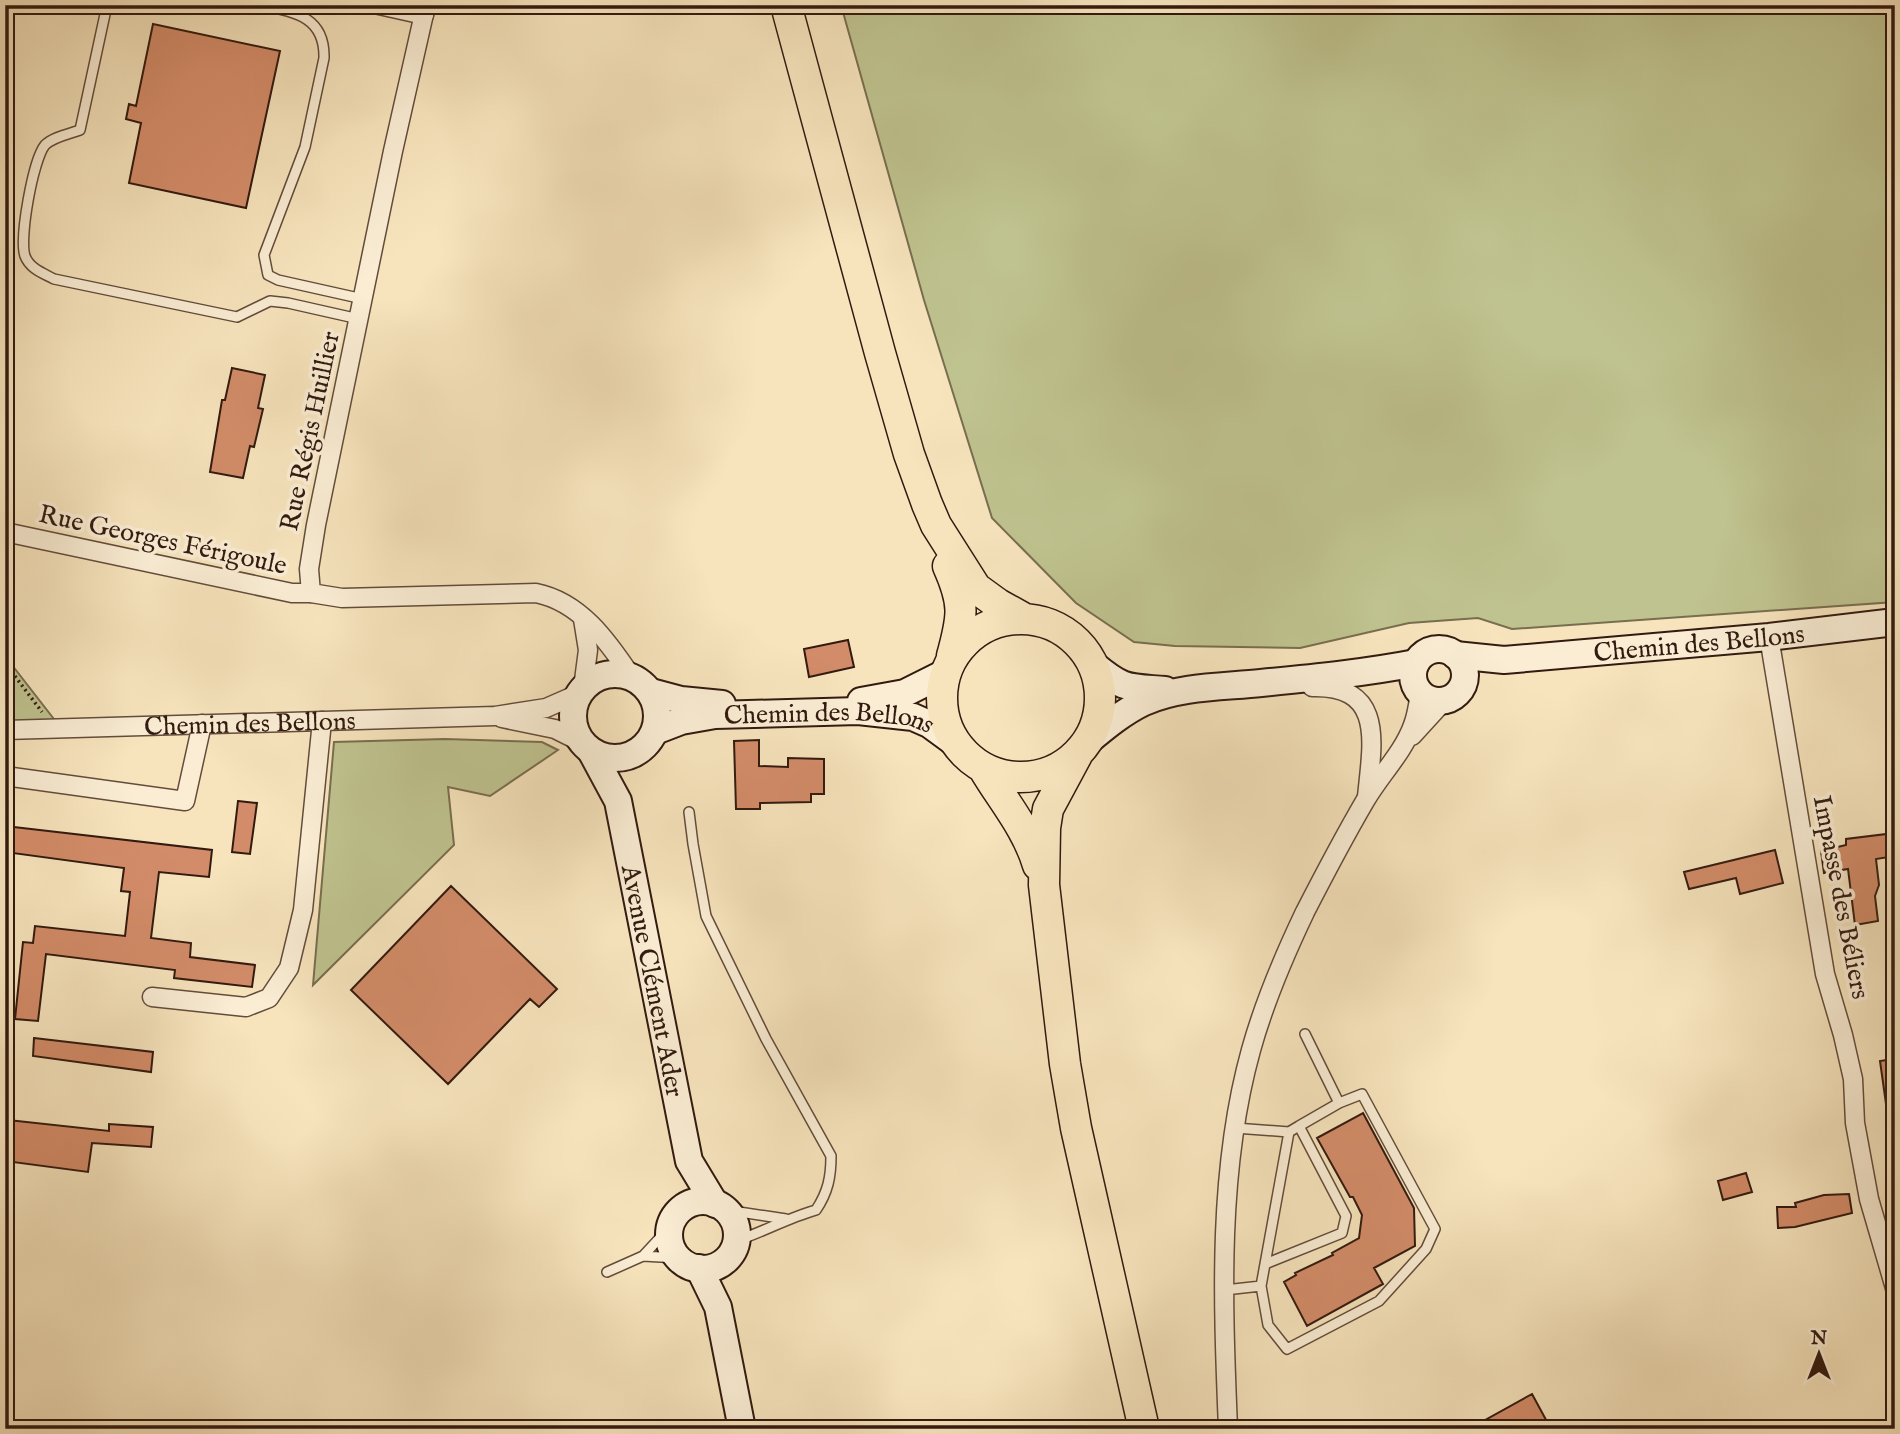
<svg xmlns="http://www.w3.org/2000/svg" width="1900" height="1434" font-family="'IM FELL English',serif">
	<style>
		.green { fill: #bfc38f; stroke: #786e50; stroke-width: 2 }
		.building { fill: #d38c69; stroke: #321a10; stroke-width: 2 }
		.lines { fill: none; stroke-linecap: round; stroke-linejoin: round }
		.lane-casing { stroke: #634c3b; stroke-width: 12 }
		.street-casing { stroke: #634c3b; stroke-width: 21 }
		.secondary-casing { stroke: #321a10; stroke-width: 30 }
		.primary-casing { stroke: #321a10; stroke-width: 33 }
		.path { stroke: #321a10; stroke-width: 3.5; stroke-dasharray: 2 3.5; stroke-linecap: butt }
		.lane { stroke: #faedd4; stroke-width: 9 }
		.street { stroke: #faedd4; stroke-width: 18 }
		.secondary { stroke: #faedd4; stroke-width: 26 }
		.primary { stroke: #f7e4bd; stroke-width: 30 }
		.labels { text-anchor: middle; stroke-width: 7; stroke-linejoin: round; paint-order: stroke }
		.street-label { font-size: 26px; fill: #321a10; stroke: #faedd4 }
	</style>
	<rect width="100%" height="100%" fill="#f7e4bd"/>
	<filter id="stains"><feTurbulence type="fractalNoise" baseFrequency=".00286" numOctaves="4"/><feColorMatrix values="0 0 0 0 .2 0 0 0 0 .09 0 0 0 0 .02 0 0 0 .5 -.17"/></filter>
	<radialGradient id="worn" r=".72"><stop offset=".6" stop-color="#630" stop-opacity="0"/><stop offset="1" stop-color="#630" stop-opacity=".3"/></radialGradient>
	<path class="green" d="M841,5H1895V602L1512,629L1478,618L1409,623L1300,648L1175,646L1134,642L1076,603L992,518L924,300Z
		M5,656L57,723L5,725Z
		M445,739L542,742L558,750L490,796L448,787L454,845L313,985L334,742Z"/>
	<path class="building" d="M153,24L280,51L246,208L129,183L141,123L126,119L129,104L136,106Z
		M232,368L265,375L258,408L263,409L254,447L250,446L243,478L210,472L222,400H225Z
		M848,640L854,667L809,677L804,649Z
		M759,740V766L788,767V758L824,759V794H811V802L760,803V809H736L734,741Z
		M238,801L257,803L250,854L232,852Z
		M5,826L212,850L209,877L159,872L151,938L191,943L190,957L255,965L252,987L174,978L175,970L46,954L38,1021L15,1019L23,942L33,943L35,926L125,936L130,892L121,891L124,868L5,852Z
		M1895,833V856L1876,859L1879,885L1875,896L1878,921L1855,925L1848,869L1824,873L1821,851L1846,845V839Z
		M1775,850L1783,883L1740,894L1736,878L1689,889L1684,872Z
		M451,886L557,989L539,1007L530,999L448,1084L351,990Z
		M34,1038L153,1052L151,1072L33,1056Z
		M1893,1059L1895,1103L1886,1104L1880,1061Z
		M1363,1113L1414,1208L1415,1246L1374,1268L1383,1284L1307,1326L1284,1282L1296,1275L1295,1273L1333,1255L1332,1253L1359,1238L1362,1215L1353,1197H1350L1317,1138Z
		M8,1120L109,1131V1124L153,1127L151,1147L92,1143L88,1172L5,1161Z
		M1746,1173L1752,1192L1723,1200L1718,1181Z
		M1849,1194L1852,1213L1795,1227L1778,1228L1777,1207H1796L1795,1203L1824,1195Z
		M1532,1394L1551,1429H1469Z"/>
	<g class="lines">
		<defs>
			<path id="lane" d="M107,5L80,130C69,134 53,137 45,145C33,160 19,238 25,256C30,269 43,273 54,279L237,317L270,301L288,303L359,319
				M260,5C294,12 325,16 324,58L305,147L264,255L268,275L278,280L363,299
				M689,812L693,844L706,916L766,1039L831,1156C831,1177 828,1192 816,1210C788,1218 763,1232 736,1241
				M1299,1126L1339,1103L1305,1034
				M726,1210L786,1219
				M643,1256L678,1258
				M1265,1264L1342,1233L1346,1216L1299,1126L1289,1132
				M607,1272L643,1256L669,1228
				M1261,1286L1268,1325L1287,1349L1379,1301L1426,1249L1435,1229L1362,1094L1339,1103
				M1225,1290L1261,1286L1289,1132L1235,1128"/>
			<g id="street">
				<path d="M379,5L424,15"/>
				<path d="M426,5L393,151L316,525L309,569L311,593L342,598L536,593C580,602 607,640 631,676"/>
				<path d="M5,532L292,593H311"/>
				<path d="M583,619L588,650L583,688"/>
				<path d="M1769,637L1825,974L1843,1035L1853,1079L1855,1123L1869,1199L1895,1288"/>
				<path d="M1312,687C1386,685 1372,744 1367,797"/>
				<path d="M502,718L555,729L583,743"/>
				<path id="s1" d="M5,730L495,716L546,708L578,694"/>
				<path d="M1412,736L1444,701"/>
				<path d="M5,776L185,801L202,724"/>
				<path d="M152,997L246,1007L269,998L289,968L303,910L322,721"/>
				<path d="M1228,1429C1223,1303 1217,1172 1251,1050C1264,1003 1284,956 1305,912C1324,875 1344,837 1365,801C1380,775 1403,753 1413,725C1417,715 1418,704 1420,694"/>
			</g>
			<g id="secondary">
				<circle cx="1439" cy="675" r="26"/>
				<path id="s2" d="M1455,655L1504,660L1769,637L1895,622"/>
				<path d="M1094,665C1124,690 1128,687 1165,690"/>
				<circle cx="615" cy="716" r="42"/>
				<path d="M651,692L681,700L722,704"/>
				<path d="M861,701L905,693L945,673"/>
				<path id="s3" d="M655,731L681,721L715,715L858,711L913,717L929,724L955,743"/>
				<path d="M1087,742C1105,727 1123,712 1144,702C1180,686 1223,687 1261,683C1313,678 1364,673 1416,663"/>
				<path id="s4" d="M591,751L618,801L689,1161L715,1204"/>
				<circle cx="703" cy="1235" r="34"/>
				<path d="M699,1268L718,1307L742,1429"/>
			</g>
			<path id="primary" d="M786,5L880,353L909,454L927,504L936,525L976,588L998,604L1025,619
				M948,566C965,604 963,616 952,656
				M942 698a79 79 0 1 1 158 0a79 79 0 1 1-158 0Z
				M1077,755L1048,809L1045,828L1044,885L1065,1064L1076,1128L1144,1429
				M984,769C1003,801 1027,828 1038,865"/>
		</defs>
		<use href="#lane" class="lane-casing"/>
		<use href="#street" class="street-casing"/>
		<use href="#secondary" class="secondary-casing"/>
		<use href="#primary" class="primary-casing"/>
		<path class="path" d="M5,663L42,712"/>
		<use href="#lane" class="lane"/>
		<use href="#street" class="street"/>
		<use href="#secondary" class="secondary"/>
		<use href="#primary" class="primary"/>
	</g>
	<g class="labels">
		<g class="street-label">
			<text transform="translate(309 431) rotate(-78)" y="9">Rue Régis Huillier</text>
			<text transform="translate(163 539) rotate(12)" y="9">Rue Georges Férigoule</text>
			<text dy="9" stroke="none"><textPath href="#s2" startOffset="245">Chemin des Bellons</textPath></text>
			<text dy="9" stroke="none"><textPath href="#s1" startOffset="245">Chemin des Bellons</textPath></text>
			<text dy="9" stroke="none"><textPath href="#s3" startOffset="177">Chemin des Bellons</textPath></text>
			<text transform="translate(1842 897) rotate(79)" y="9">Impasse des Béliers</text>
			<text dy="9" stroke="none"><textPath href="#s4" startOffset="240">Avenue Clément Ader</textPath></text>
		</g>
	</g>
	<rect width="1900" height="1434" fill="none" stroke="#f7e4bd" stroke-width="28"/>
	<rect x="7" y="7" width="1886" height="1420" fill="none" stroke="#321a10" stroke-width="3.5"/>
	<rect x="14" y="14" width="1872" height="1406" fill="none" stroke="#321a10" stroke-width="2"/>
	<g transform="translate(1819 1354)" stroke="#faedd4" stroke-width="5" paint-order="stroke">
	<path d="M0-5L12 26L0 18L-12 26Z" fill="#321a10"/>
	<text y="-10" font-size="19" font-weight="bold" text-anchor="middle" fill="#321a10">N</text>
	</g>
	<rect width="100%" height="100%" filter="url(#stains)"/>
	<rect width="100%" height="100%" fill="url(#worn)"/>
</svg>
